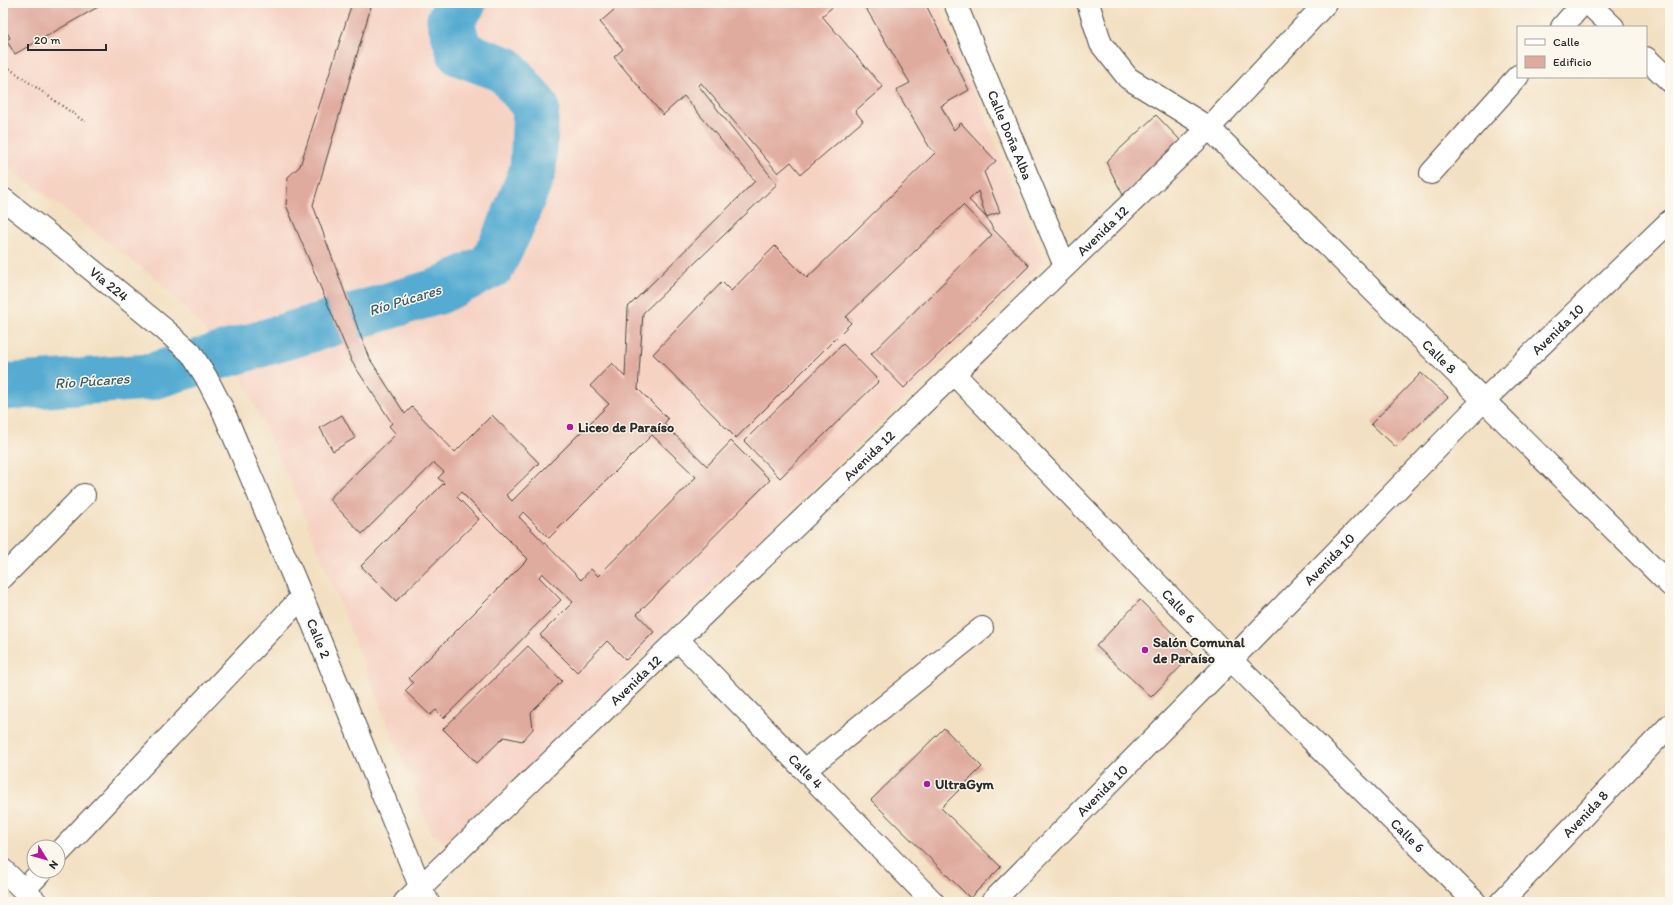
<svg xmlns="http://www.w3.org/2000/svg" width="1673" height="905" font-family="Itim,sans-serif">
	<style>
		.built { fill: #f6d2c3 }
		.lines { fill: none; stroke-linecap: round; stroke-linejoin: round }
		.river { stroke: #55abd1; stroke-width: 47 }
		.building { fill: #e0ab9f; fill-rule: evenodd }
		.minor-casing { stroke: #494642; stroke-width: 24 }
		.major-casing { stroke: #494642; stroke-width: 24 }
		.path { stroke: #494642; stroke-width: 2.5; stroke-dasharray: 1 3; stroke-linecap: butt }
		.minor { stroke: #fff; stroke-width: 22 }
		.major { stroke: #fff; stroke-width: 22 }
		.poi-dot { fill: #b5179e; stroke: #fbf7ec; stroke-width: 1.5 }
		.labels { text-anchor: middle; stroke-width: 3; stroke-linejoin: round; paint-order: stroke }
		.street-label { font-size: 14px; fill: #2b2b2b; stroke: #fbf7ec }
		.poi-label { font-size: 14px; font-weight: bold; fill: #2b2b2b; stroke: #fbf7ec; text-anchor: start }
		.water-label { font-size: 15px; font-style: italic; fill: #3c5e6d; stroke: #fbf7ec }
	</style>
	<rect width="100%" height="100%" fill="#fbf7ec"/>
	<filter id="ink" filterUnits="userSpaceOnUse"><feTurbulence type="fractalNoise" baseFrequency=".025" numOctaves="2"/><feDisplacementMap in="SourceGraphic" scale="8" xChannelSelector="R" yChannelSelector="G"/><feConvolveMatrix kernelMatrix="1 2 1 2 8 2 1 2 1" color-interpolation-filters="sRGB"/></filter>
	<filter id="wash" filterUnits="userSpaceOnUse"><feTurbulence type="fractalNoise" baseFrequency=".012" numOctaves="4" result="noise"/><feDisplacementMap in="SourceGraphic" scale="16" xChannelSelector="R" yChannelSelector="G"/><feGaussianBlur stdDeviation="0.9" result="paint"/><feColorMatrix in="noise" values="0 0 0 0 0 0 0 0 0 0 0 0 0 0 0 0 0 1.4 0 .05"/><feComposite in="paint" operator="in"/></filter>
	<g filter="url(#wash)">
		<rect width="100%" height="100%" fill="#f3e0c2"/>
		<path class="built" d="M3,3H938L1044,262L457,837L444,842L432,834L295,493L234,361L158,280L3,163Z"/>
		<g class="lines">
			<path class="river" d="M3,387L149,377L439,291L492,265L510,228L533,170L536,107L506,70L460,53L450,20L463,3"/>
		</g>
		<g id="blocks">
			<path class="building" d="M3,3H105L15,54L6,40L10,38L3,25Z
				M352,3H372L313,205L368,356L405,414L412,407L455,452L492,415L539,463L506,495L512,501L609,404L590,386L612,363L625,377L628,307L755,181L684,96L663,115L614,57L623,49L600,22L622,3H837L822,16L883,87L855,111L863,121L801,174L791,162L778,173L701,83L698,85L777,184L643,313L638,389L668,419L664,424L707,466L731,441L770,480L637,614L654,632L626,660L607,641L577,672L540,635L573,602L542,573L539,577L561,600L444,718L436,710L430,715L405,691L413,683L409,678L528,559L461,492L457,497L479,519L396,601L361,566L444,483L438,478L444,472L434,463L362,534L329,499L396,434L389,426L392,423L352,362L286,205L288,177L300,166ZM652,435L696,477L598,576L591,569L581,580L519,517L523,512L549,538Z
				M859,3H925L969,90L941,106L954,130L961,123L996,161L984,172L1000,212L986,217L978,191L969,200L986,217L994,230L1029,266L904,388L871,354L992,235L963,205L846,317L851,323L736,438L653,354L722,282L731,291L775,246L807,278L936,152L930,148L896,90L910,83L867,10Z
				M1156,115L1182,142L1123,195L1106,162Z
				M843,344L879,381L780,478L744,441Z
				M1421,373L1448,397L1396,447L1371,424Z
				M342,415L355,438L333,451L320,428Z
				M1140,600L1193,654L1151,697L1096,646Z
				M528,646L562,681L531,712L533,729L522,741L504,737L477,763L443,729Z
				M944,728L982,767L941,808L1001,867L970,898L871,800Z"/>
		</g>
	</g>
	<g filter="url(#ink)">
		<use href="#blocks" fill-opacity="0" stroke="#494642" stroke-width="1"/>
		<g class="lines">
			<defs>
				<g id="minor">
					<path id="s1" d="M955,3L1065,266"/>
					<path id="s2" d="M1088,3L1101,44L1128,78L1209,128L1670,585"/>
					<path d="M1588,3L1613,27"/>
					<path d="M1562,27L1583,3"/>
					<path d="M1646,58L1670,81"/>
					<path d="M1431,173L1518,76"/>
					<path id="s3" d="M954,374L1231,660L1475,902"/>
					<path d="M3,577L84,495"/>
					<path id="s4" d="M678,640L933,902"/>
					<path d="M805,770L982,628"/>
					<path d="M58,854L302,597"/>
					<path d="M3,870L36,902"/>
					<path d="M24,890L42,871"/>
					<path id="s5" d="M405,902L1209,128L1326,3"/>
					<path id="s6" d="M992,902L1231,660L1483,401L1670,221"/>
					<path id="s7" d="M1501,902L1670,725"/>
				</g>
				<g id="major">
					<path id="s8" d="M3,199L53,238L164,329L191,353L206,377L222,408L302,597L420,886L428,902"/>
				</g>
			</defs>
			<use href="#minor" class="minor-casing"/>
			<use href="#major" class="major-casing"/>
			<path class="path" d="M3,64L85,122"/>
			<use href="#minor" class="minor"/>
			<use href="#major" class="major"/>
		</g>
	</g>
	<g class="poi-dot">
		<circle cx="570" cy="427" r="4"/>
		<circle cx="1145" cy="650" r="4"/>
		<circle cx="927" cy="784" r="4"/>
	</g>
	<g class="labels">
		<g class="street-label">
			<text dy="5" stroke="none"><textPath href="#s1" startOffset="143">Calle Doña Alba</textPath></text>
			<text dy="5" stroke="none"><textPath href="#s5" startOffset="968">Avenida 12</textPath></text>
			<text dy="5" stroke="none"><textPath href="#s8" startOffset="136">Vía 224</textPath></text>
			<text dy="5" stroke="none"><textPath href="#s6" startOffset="805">Avenida 10</textPath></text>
			<text dy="5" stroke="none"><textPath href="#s2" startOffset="506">Calle 8</textPath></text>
			<text dy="5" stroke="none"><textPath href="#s5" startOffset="644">Avenida 12</textPath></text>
			<text dy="5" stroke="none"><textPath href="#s6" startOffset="481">Avenida 10</textPath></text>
			<text dy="5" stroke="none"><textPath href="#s3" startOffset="323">Calle 6</textPath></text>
			<text dy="5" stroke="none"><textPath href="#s8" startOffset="556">Calle 2</textPath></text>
			<text dy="5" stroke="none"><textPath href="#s5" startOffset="320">Avenida 12</textPath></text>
			<text dy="5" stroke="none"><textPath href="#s4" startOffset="183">Calle 4</textPath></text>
			<text dy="5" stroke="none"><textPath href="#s6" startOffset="157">Avenida 10</textPath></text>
			<text dy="5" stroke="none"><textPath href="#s7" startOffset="122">Avenida 8</textPath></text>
			<text dy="5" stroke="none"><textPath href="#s3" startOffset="647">Calle 6</textPath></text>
		</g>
		<g class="poi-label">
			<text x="578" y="432">Liceo de Paraíso</text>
			<text x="1153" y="647">Salón Comunal<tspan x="1153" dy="16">de Paraíso</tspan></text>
			<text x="935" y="789">UltraGym</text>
		</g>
		<g class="water-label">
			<text transform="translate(405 300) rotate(-17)" y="5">Río Púcares</text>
			<text transform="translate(92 381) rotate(-4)" y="5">Río Púcares</text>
		</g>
	</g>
	<rect width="1673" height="905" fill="none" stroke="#fbf7ec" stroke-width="16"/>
	<rect x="1517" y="26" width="130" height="52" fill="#fbf7ec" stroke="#a8a59f"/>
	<rect x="1525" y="39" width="20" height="6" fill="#ffffff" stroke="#a8a59f"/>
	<text x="1553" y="46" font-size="12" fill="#2b2b2b">Calle</text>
	<rect x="1525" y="56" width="20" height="12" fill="#e0ab9f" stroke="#a8a59f"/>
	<text x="1553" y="66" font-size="12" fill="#2b2b2b">Edificio</text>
	<g transform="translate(46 859) rotate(127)"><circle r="19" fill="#fbf7ec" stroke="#a8a59f"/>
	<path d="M0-3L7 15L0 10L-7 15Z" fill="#b5179e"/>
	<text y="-6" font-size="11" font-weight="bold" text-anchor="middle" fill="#2b2b2b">N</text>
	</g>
	<path d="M28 44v6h78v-6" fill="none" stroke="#2b2b2b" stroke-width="2"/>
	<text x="34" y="44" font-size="12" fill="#2b2b2b" stroke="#fbf7ec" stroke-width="3" paint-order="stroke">20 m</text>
</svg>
